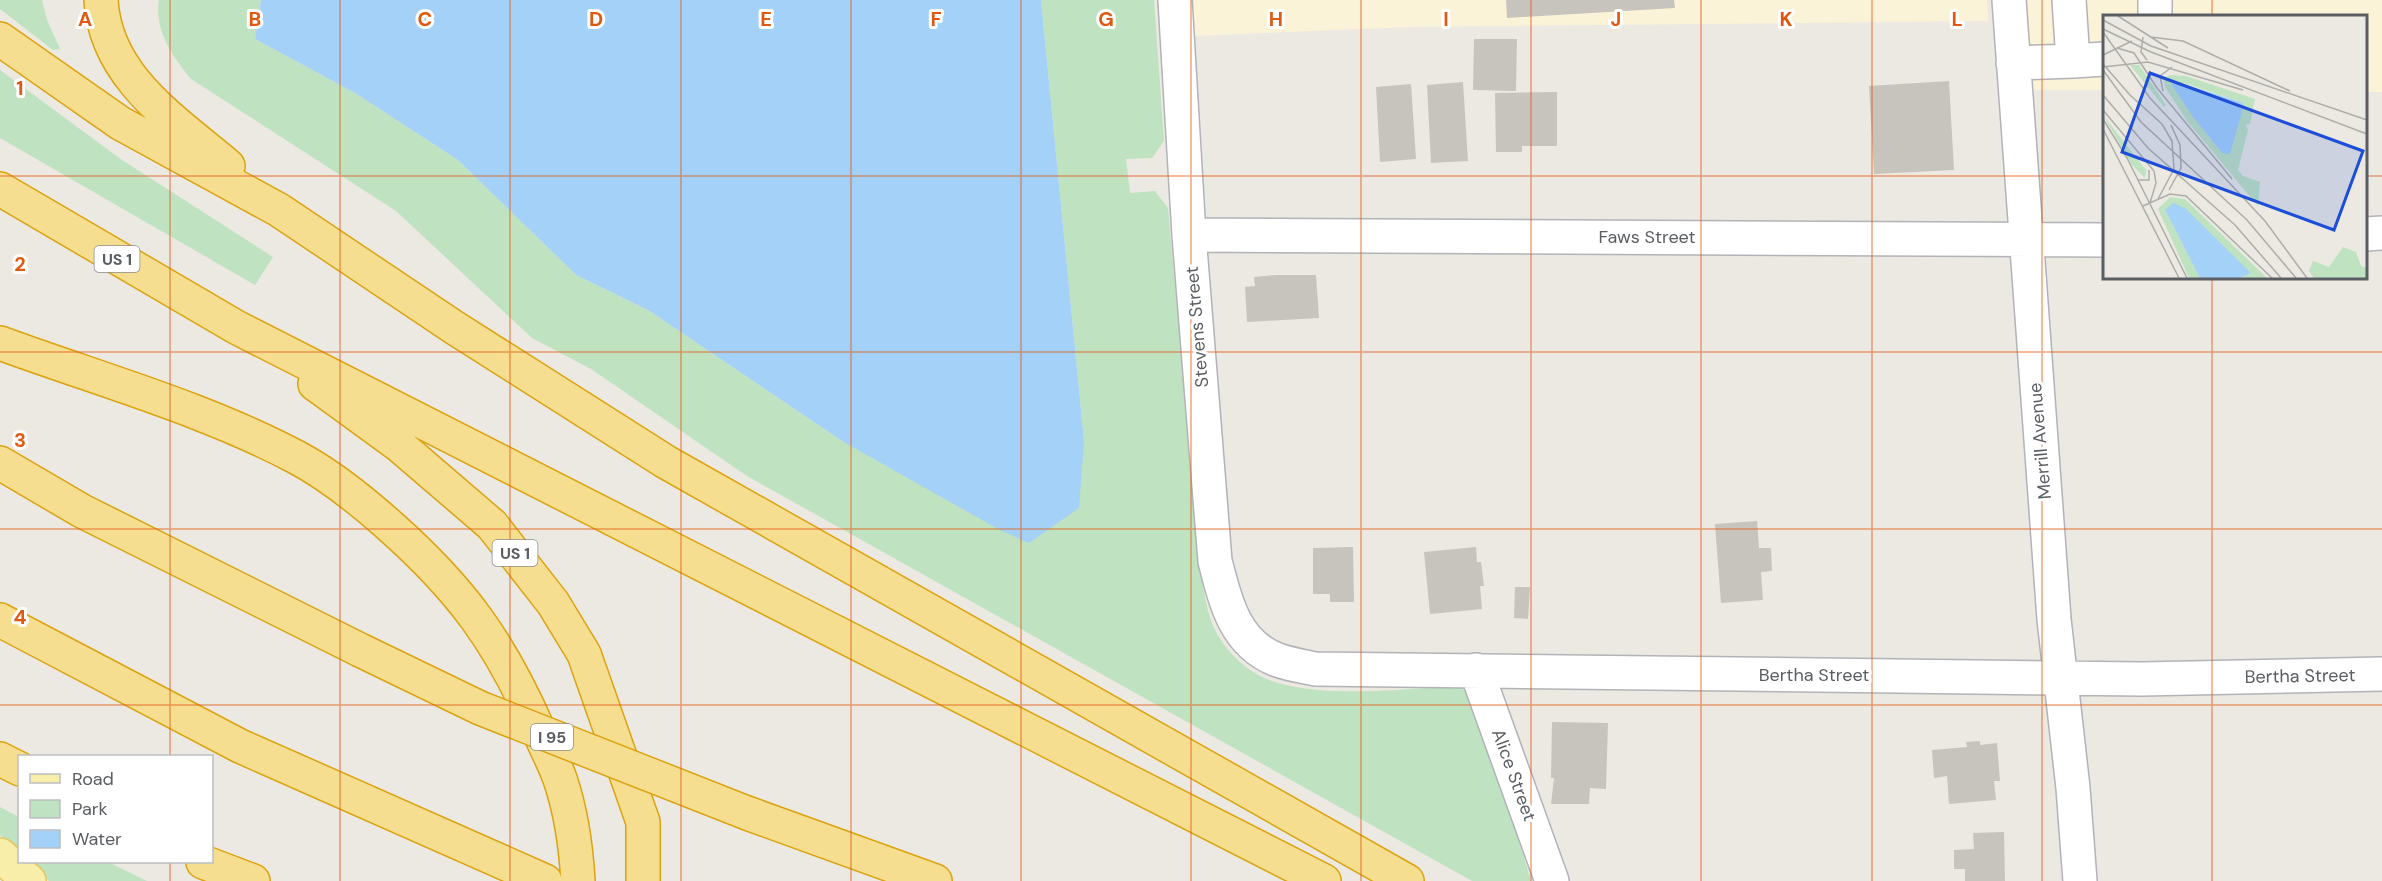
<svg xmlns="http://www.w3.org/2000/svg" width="2382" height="881" font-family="'DM Sans',sans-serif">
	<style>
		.commercial { fill: #fbf3d7 }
		.green { fill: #bfe2c0 }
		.water { fill: #a4d1f8 }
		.building { fill: #c7c4be }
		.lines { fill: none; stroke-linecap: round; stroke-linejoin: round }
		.minor-casing { stroke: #b2b3b8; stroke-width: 36 }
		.major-casing { stroke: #e6c55f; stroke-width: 36 }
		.highway-casing { stroke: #dca310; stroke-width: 36 }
		.minor { stroke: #fff; stroke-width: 33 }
		.major { stroke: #f9eea9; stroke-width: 33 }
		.highway { stroke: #f5de8f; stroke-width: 33 }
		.highway-bridge-casing { stroke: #dca310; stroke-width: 36; stroke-linecap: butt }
		.highway-bridge { stroke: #f5de8f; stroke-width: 33 }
		.grid { fill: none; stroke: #e15910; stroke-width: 1.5; stroke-opacity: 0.55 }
		.labels { text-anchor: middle; stroke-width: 6; stroke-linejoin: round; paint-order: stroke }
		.shield { fill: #fff; stroke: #8c8e90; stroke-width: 1.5 }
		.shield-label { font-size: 16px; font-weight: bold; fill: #5a5d61 }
		.street-label { font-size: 18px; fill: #5a5d61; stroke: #fff }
		.inset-road { fill: none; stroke: #adadaa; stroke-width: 1.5 }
		.view { fill: #1d4ed8; fill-opacity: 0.15; stroke: #1d4ed8; stroke-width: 3 }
		.inset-edge { fill: none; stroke: #5a5d61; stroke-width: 3 }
		.grid-label { font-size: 20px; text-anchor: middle; font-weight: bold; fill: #e15910; stroke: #fff; stroke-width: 6; stroke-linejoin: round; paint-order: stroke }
	</style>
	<rect width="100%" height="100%" fill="#ebe9e1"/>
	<path class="commercial" d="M1192,0H1987L1988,21L1409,27L1193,36Z
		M2027,0H2382V92H2366V16H2104V90H2033Z"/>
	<path class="green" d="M0,0H42L47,20L60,49L53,50L0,9Z
		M159,0H261L255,39L355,93L458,160L576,275L648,310L842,441H1084L1041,0H1154L1164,141L1152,158L1126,159L1130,193L1155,191L1168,208L1200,562C1203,587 1206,616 1219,637C1230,655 1247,671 1267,679C1318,700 1415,689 1471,684L1531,881H1472L747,476L591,369L532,338L396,211L191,79C173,57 154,31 159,0Z
		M0,70L122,160L273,257L255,285L0,138Z
		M0,807L19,817V853L0,835Z
		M28,862H108L147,881H49Z"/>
	<path class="water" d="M261,0H1041L1084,441L1079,508L1029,543L998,529L842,441L648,310L576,275L458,160L355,93L255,39Z"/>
	<path class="building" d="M1506,0H1674L1675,8L1507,18Z
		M1474,39H1517L1516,91L1473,90Z
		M1949,81L1954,170L1874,174L1869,86Z
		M1463,82L1468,161L1431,163L1427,85Z
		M1411,84L1416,159L1380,162L1376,87Z
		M1557,92V146H1522V152H1496L1495,93Z
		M1276,275H1316L1319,318L1247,322L1245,287L1255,286L1254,277Z
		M1757,521L1759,548H1771L1772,571L1761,572L1763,600L1721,603L1715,524Z
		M1353,547L1354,602H1330V594H1313V548Z
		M1476,547L1477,562H1481L1484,586H1480L1482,609L1430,614L1424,552Z
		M1515,587H1530L1528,619L1514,618Z
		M1552,722L1608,723L1606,789L1590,788L1589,804H1551L1554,778H1551Z
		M1980,741V745L1997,743L2000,781H1994L1996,800L1949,804L1947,776L1934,778L1932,750L1967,747L1966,742Z
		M2004,832L2005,881H1965V869H1954V850L1974,849L1973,833Z"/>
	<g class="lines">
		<defs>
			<path id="minor" d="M1175,0L1189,235L1215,561C1225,600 1234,642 1275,659C1287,664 1302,666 1315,669L2142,679L2382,674
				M2009,0L2054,619L2073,788L2080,881
				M2069,0L2073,61L2104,59
				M2155,16V0
				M2013,63L2073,61
				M2366,234L2382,233
				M1189,235L2104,240
				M1476,670L1552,881"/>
			<path id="major" d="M0,855L29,881"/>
			<path id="highway" d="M101,0C105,77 174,120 228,166
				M0,39L120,123L279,210L455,328L666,462L1407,881
				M0,189L236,327L1324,881
				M0,343C98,379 203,408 296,457C330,475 362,501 390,526C462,590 499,641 538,729C545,746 554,762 560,779C571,811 576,847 578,881
				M315,384L400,446L492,525L553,603L584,654L643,822V881
				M0,463L82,511L360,650
				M0,620L240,746L545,881
				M0,759L20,769
				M747,813L935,881
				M203,862L253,881"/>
		</defs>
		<use href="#minor" class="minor-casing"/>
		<use href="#major" class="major-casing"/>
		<use href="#highway" class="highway-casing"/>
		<use href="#minor" class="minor"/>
		<use href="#major" class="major"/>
		<use href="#highway" class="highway"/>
		<defs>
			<path id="highway-bridge" d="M360,650L480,708L747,813"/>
		</defs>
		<use href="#highway-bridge" class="highway-bridge-casing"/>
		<use href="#highway-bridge" class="highway-bridge"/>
	</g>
	<path class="grid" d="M170,0V756M340,0V881M510,0V881M681,0V881M851,0V881M1021,0V881M1191,0V881M1361,0V881M1531,0V881M1701,0V881M1872,0V881M2042,0V881M2212,0V16M0,176H2104M2366,176H2382M2212,278V881M0,352H2382M0,529H2382M0,705H2382M170,862V881"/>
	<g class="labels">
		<g class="shield">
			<rect x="94.5" y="246" width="45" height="26" rx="4.5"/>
			<rect x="492.5" y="540" width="45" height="26" rx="4.5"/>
			<rect x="531" y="724" width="42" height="26" rx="4.5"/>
		</g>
		<g class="shield-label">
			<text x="117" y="265">US 1</text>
			<text x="515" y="559">US 1</text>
			<text x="552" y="743">I 95</text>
		</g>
		<g class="street-label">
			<text x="1647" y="243">Faws Street</text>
			<text transform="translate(1197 327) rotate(-95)" y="6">Stevens Street</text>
			<text transform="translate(2040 441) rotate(-95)" y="6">Merrill Avenue</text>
			<text x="1814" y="681">Bertha Street</text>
			<text transform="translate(2300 676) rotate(-1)" y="6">Bertha Street</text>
			<text transform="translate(1514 775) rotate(70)" y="6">Alice Street</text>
		</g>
	</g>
	<g transform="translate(2103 15)">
		<rect width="264" height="264" fill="#ebe9e1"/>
		<path d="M27,50H36L63,90L61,92ZM67,60L83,61L152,84L147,109L143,110L145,115L135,155L140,161L157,167L155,191L84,106L62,72L61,64ZM81,68L138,87L108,125L69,70ZM0,100L43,155L42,163L28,149ZM67,182L82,184L164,263H137L148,258L62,195L97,263H86L55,194ZM240,232L253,237L258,251L264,253V263H211L206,256L210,246L226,252Z" fill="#bfe2c0" fill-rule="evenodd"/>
		<path d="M71,66L138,87L141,90L127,139L119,138L90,102L69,70ZM70,188L82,193L148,258L137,263H97L62,195Z" fill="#a4d1f8"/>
		<path class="inset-road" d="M15,1L65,33M0,5L48,31L264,105M0,14L48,37L264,119M0,17L47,83L162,206L204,263M40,22L38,37L44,45M47,22L80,26L187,76M14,33L31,38L54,73L129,164M0,40L29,26M0,49L27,80L59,109L69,126L71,154L55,184M0,52L45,47L140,75M0,55L38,107L144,205L193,263M60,76L57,61L69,52M0,80L45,133L132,210L178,263M0,95L51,156L53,168L47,188M0,104L24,143L84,263M0,114L76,263M35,165H46V155M66,175L78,153L77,130L68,110M40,191L67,179L83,181L169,263"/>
		<path class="view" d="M47,58L260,136L231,215L19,137Z"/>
		<rect width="264" height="264" class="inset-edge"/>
	</g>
	<g class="grid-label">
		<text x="85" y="26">A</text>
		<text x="255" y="26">B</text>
		<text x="425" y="26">C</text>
		<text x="596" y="26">D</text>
		<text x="766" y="26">E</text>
		<text x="936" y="26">F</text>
		<text x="1106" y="26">G</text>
		<text x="1276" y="26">H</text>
		<text x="1446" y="26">I</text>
		<text x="1616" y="26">J</text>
		<text x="1786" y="26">K</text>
		<text x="1957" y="26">L</text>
		<text x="20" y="95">1</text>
		<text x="20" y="271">2</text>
		<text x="20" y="447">3</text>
		<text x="20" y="624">4</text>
	</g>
	<rect x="18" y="755" width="195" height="108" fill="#ffffff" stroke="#bdbec0" stroke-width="1.5"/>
	<rect x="30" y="774" width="30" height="9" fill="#f9eea9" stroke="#bdbec0" stroke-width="1.5"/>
	<text x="72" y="785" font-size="18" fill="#5a5d61">Road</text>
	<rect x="30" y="800" width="30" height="18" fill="#bfe2c0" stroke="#bdbec0" stroke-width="1.5"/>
	<text x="72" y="815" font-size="18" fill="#5a5d61">Park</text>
	<rect x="30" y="830" width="30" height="18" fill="#a4d1f8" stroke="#bdbec0" stroke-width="1.5"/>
	<text x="72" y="845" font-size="18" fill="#5a5d61">Water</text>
</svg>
